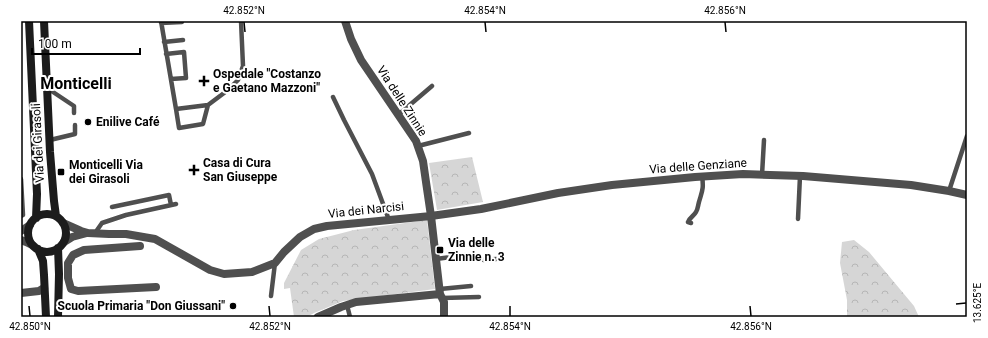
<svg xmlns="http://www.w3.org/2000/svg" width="988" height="338" font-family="Roboto,sans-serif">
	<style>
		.forest { fill: url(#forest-crowns) }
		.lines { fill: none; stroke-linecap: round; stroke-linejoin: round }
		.service { stroke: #4f4f4f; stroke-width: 4.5 }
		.minor { stroke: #4f4f4f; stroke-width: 8 }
		.secondary { stroke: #1c1c1c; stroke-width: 8 }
		.ticks { fill: none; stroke: #000; stroke-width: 1.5 }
		.poi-dot { fill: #000; stroke: #fff; stroke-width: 1.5 }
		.labels { text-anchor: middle; stroke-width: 4; stroke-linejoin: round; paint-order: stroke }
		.poi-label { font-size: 12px; font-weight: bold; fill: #000; stroke: #fff; text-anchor: start }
		.street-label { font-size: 12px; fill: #000; stroke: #fff }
		.district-label { font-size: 16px; font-weight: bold; fill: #000; stroke: #fff }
		.neatline { fill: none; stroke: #000; stroke-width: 1.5 }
		.ticks-label { font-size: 10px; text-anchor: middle; fill: #000 }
	</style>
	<defs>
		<pattern id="forest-crowns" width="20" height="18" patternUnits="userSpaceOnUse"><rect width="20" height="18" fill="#d6d6d6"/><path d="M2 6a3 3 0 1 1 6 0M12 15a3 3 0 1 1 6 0" fill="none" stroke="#b6b6b6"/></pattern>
	</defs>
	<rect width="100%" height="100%" fill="#fff"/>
	<path class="forest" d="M472,157L483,202L437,210L429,163Z
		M427,220L435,289L343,301L314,313L307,317H294L290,288L284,289V283L301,250L319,239L354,230Z
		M854,240L869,252L914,306L919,317H847V300L840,263L842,242Z"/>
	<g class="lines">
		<path class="service" d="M161,21L176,109L208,105L228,90L238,80L243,66L241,21
			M161,23L182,22
			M164,42L183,40
			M166,54L184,52L186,78L171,79
			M47,88L74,106V113
			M333,97L344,120L372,174L389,220
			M176,109L179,128L203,124L208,105
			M398,115L432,86
			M50,140L75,134V125
			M418,146L469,133
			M762,175L764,140
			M21,179L23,215L21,216
			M949,191L967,136
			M112,207L169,195L171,205
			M798,219L800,176
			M691,223L688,222C690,217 694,216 696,212C698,209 698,205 699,202C702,191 704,189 702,176
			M95,233L102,223L126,215L176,204
			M436,259L466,255L484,260L496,259
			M440,289L471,286
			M271,296L275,263
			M442,298L479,297
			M347,305L350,317"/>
		<path class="minor" d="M345,21L351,39L361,60L416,141L423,161L426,182L431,216L440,294L444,302V317
			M63,223L81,231L88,233L109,234H126L155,239L210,270L224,274L252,272L275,263L284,252L300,237L314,229L327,226L431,216L481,209L558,193L612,185L695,177L743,174L803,176L911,185L949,191L967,195
			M21,231L30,225
			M21,240L26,242L34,246
			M64,242L72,237L87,233
			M140,246L84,250L73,255L68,263V278L71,289L78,291L156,287
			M21,293L39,291L44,288
			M318,317L341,307L356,302L440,294"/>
		<path class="secondary" d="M29,21L37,194L36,218
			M44,21L50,152L54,201L56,216
			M28 233a19 19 0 1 1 38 0a19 19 0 1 1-38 0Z
			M58,248L59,274L58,317
			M38,249L43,261L44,275L46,317"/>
	</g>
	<path class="ticks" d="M244,22L245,32M485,22L486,32M725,22L726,32M956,304L966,303M29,306L30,316M269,306L270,316M510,306V316M750,306L751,316"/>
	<g class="poi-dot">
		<path d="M202 75h4v4h4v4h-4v4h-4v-4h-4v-4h4z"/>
		<circle cx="88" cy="122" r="4"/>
		<path d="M192 164h4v4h4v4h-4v4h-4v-4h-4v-4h4z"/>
		<rect x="57" y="168" width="8" height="8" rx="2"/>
		<rect x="436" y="246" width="8" height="8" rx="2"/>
		<circle cx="233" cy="306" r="4"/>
	</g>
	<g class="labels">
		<g class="poi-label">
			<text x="213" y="78">Ospedale "Costanzo<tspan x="213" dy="14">e Gaetano Mazzoni"</tspan></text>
			<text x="96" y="126">Enilive Café</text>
			<text x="203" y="167">Casa di Cura<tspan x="203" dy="14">San Giuseppe</tspan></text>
			<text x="69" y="169">Monticelli Via<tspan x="69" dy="14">dei Girasoli</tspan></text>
			<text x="448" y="247">Via delle<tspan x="448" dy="14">Zinnie n. 3</tspan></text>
			<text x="225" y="310" text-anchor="end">Scuola Primaria "Don Giussani"</text>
		</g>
		<g class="street-label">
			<text transform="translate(402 101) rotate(57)" y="4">Via delle Zinnie</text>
			<text transform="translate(38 143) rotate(-93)" y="4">Via dei Girasoli</text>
			<text transform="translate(698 166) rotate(-4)" y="4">Via delle Genziane</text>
			<text transform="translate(366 210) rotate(-6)" y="4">Via dei Narcisi</text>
		</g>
		<g class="district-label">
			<text x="76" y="89">Monticelli</text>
		</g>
	</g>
	<rect width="988" height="338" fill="none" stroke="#ffffff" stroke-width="44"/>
	<path d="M32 48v6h108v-6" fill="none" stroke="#000000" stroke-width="2"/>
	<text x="38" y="48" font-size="12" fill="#000000" stroke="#ffffff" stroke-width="3" paint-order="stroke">100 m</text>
	<rect x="22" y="22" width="944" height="294" class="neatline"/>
	<g class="ticks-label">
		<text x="244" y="14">42.852°N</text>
		<text x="485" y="14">42.854°N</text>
		<text x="725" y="14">42.856°N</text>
		<text transform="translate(977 303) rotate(-90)" y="4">13.625°E</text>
		<text x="30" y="330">42.850°N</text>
		<text x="270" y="330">42.852°N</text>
		<text x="510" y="330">42.854°N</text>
		<text x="751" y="330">42.856°N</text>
	</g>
</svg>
